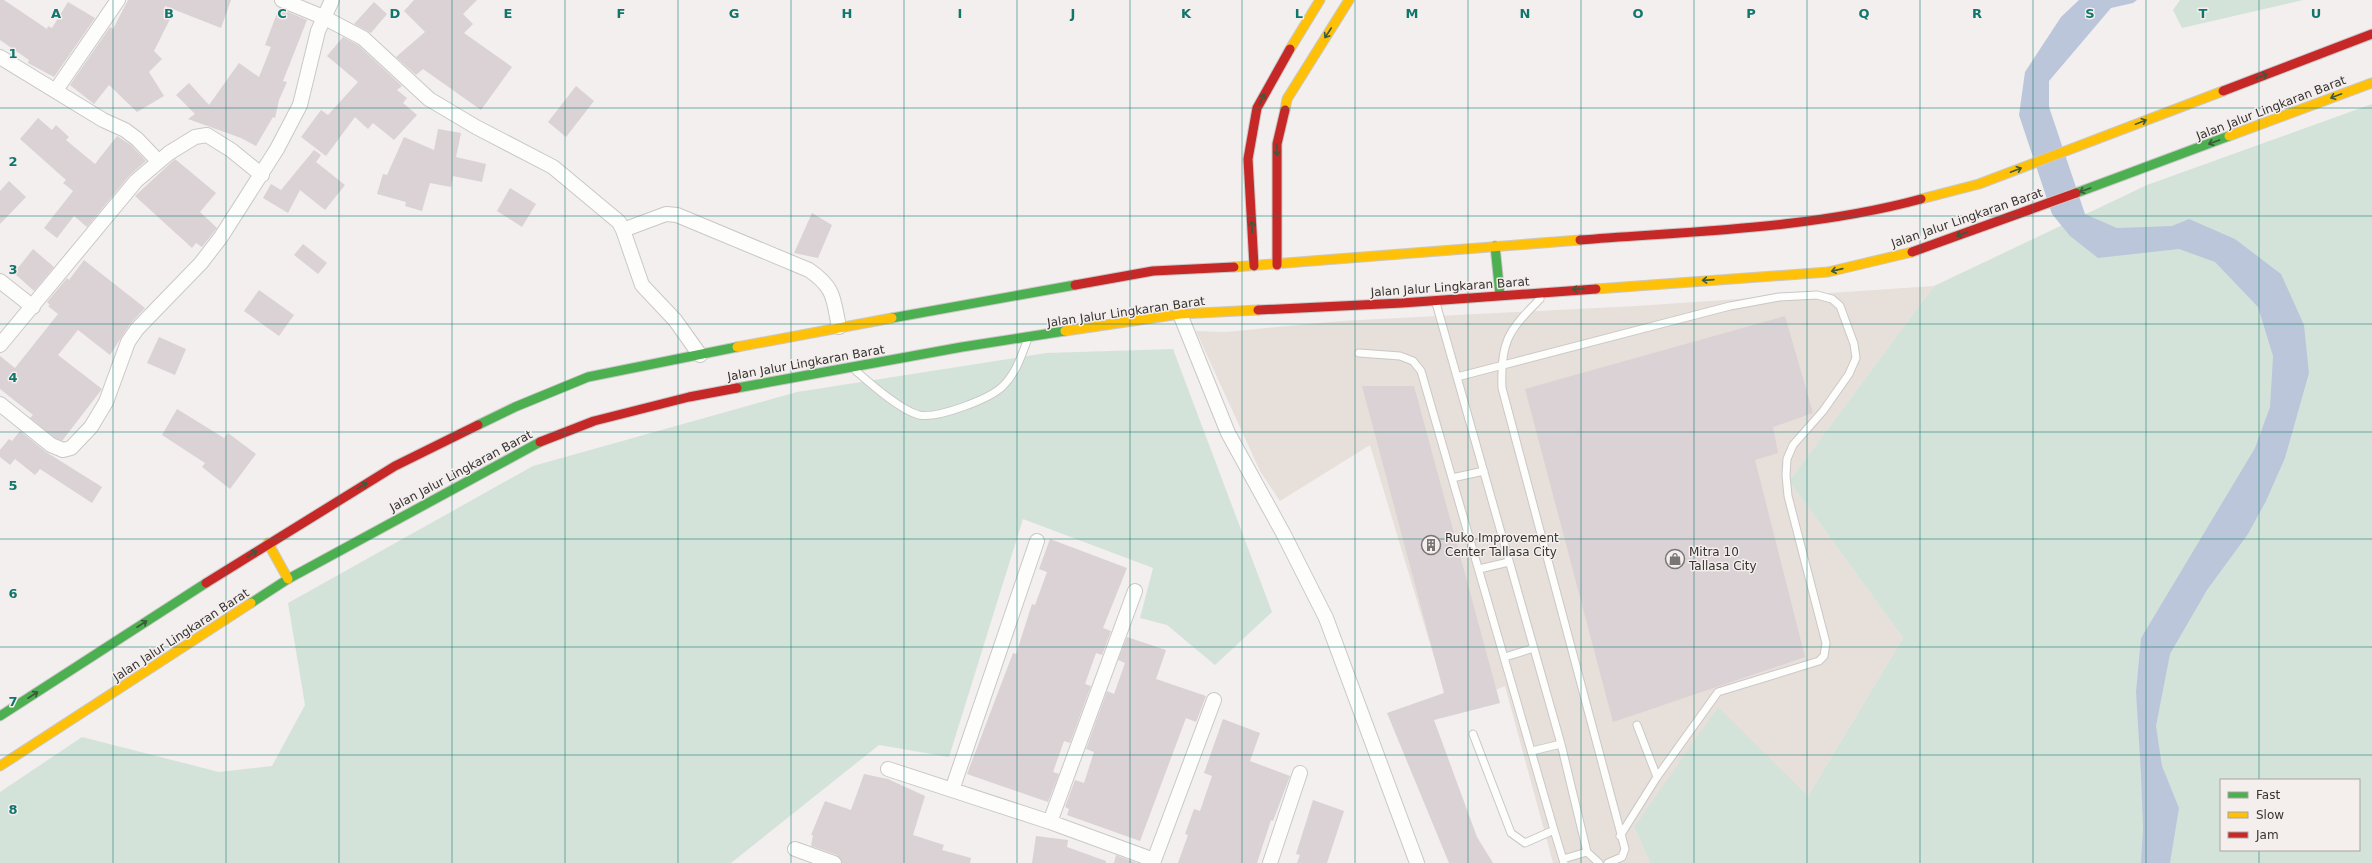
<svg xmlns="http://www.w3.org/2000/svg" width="2372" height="863" font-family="'DejaVu Sans',sans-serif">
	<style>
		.built { fill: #e7dfda }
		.green { fill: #d4e3da; fill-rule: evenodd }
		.water { fill: #bcc6da }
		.building { fill: #dad2d4 }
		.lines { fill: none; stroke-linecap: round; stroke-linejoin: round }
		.lane-casing { stroke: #cac8c7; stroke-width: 9 }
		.street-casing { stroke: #cac8c7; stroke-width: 16 }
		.fast-casing { stroke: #cac8c7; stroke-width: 11 }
		.slow-casing { stroke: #cac8c7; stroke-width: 11 }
		.jam-casing { stroke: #cac8c7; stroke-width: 11 }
		.lane { stroke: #fdfdfc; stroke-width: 7 }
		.street { stroke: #fdfdfc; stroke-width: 14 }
		.fast { stroke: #4caf50; stroke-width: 9 }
		.slow { stroke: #ffc107; stroke-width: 9 }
		.jam { stroke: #c62828; stroke-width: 9 }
		.oneway { stroke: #3d593c }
		.grid { fill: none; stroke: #0f766e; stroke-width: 1; stroke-opacity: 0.55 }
		.labels { text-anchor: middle; stroke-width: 3; stroke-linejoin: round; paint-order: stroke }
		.street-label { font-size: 12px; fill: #363433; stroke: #f4eeec }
		.poi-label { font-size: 12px; fill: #363433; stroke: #f4eeec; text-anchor: start }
		.grid-label { font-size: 13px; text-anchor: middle; font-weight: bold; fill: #0f766e; stroke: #f4eeec; stroke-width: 3; stroke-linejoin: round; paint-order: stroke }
	</style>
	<rect width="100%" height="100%" fill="#f2efee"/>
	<path class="built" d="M1934,286L1789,481L1903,638L1808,796L1634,827L1650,863H1553L1505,686L1450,710L1370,445L1280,501L1260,471L1196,331L1226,332L1341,321L1636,306Z"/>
	<path class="green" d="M2180,0H2303L2182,28L2173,10Z
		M2372,104V863H1650L1634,827L1718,707L1808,796L1903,638L1789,481L1934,286L2147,185ZM2221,780H2359V850H2221Z
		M1173,349L1272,612L1215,665L1167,625L1140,618L1153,568L1023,519L949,757L879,745L731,863H0V792L82,737L219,772L272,766L305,705L288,603L533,466L797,392L1046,353Z"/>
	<path class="water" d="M2079,0H2137L2133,3L2111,8L2049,81V107L2085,214L2117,228L2172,226L2189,219L2235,239L2281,274L2304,325L2309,373L2285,458L2266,501L2248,534L2207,590L2170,654L2156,726L2162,766L2179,808L2170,863H2141L2143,828L2141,774L2136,692L2141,638L2255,448L2270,407L2273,356L2258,307L2215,262L2179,249L2098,258L2070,236L2052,214L2019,115L2025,72L2061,17Z"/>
	<path class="building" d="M0,0H4L47,29L48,26L52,28L68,2L95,18L54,77L28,63L29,60L0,40Z
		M128,0H231L221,28L165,6L164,10L172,15L154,51L162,59L149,72L164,96L137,112L109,85L94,104L70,85L110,27L113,29Z
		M414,0H477L463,14L473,24L464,33L512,67L481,110L423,69L416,75L396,57L425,32L404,11Z
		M374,2L387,14L371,33L354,24Z
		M279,8L307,20L283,81L287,82L279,100L275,118L273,117L256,146L241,138L188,119L195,114L176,95L189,83L209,105L239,63L259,77L271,47L265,45Z
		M343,37L358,45L402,86L397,90L407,98L403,103L417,115L394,140L373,123L368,129L355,117L326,156L301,137L321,110L328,115L358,82L327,56Z
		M576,86L594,101L566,137L548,122Z
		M38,118L52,130L56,125L69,137L66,140L95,164L117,136L131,145L146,161L129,176L87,227L74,216L57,238L44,228L73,191L63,183L66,180L20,139Z
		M438,129L461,133L456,157L486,164L482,182L453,176L451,187L430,183L422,211L405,206L406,202L377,194L383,174L387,175L404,137L434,150Z
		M314,150L321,155L316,162L345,185L325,210L300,190L288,213L263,198L271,184L281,190Z
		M175,159L216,193L200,212L217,228L202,247L196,243L192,248L135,196Z
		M9,181L26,197L0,224V191Z
		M510,188L536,204L522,227L497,211Z
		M812,213L832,225L818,258L794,253Z
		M303,244L327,263L318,274L294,255Z
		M33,249L54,267L34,291L14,273Z
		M84,260L145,308L130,324L110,355L78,330L58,355L102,389L62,441L55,438L30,418L33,415L0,389V356L15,368L58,314L48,306L50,305L47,302L67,278L69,280Z
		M259,290L294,315L279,336L244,311Z
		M1785,316L1813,413L1773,427L1778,453L1755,460L1805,657L1613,722L1525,389Z
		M159,337L186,349L175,375L147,363Z
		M1362,386H1414L1500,703L1434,720L1477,837L1493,863H1449L1387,713L1444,693Z
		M177,409L224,438L228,433L256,454L230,489L202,467L205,463L162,435Z
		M20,431L46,452L102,487L92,503L40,469L35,475L15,459L10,465L0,457V450L9,439L12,441Z
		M1050,539L1127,568L1103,628L1111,631L1102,655L1096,653L1085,684L1091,686L1070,743L1064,741L1053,772L1059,774L1048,802L967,774L1013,653L1016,654L1032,604L1035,605L1047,572L1039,569Z
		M1127,637L1166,650L1156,679L1206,696L1196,722L1186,718L1140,841L1067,815L1069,809L1065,807L1075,780L1084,783L1094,752L1086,749L1107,691L1114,694L1125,663L1118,660Z
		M1223,719L1260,733L1250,761L1290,776L1273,821L1271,820L1257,863H1178L1188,835L1185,834L1194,809L1200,811L1212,776L1204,773Z
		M864,774L888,779L925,796L913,835L944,845L942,850L971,858L970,863H842L837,855L811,846L813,835H811L825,801L851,810Z
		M1313,800L1344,811L1327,863H1297L1300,855L1296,854Z
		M1036,836L1068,840L1067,847L1106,861V863H1032Z
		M1116,855L1137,863H1114Z"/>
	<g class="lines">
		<defs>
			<path id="lane" d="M1540,299C1508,331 1500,342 1502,388L1625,849L1622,857L1608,863
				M1436,303L1561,744L1587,852
				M1359,353L1400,356L1413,361L1421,371L1554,830
				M856,371C871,384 900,410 919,415C937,419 990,399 1003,386C1016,373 1021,357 1027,341
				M1457,377L1730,306L1779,297L1817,295L1832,299L1840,306L1854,344L1856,358L1849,374L1823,411L1793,445L1787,459L1786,475L1788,496L1826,643L1824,656L1819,661L1718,692L1657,777L1620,836
				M1452,478L1484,471
				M1479,569L1509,562
				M1505,657L1534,648
				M1637,725L1657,777
				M1473,734L1511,833L1525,843L1554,830L1564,863
				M1532,751L1561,744
				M1563,859L1587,852L1599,863"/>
			<path id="street" d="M282,0L323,17L363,38L429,99L476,127L553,167L619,222L623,230L642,285L675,320L700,355
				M0,57L103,120L125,130L137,139L158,161
				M56,90L118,0
				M623,230L666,214L677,215L809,270C835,288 833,298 839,327
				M0,281L33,307
				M1180,314L1228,433L1283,533L1326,618L1417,863
				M0,345L136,181L169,153L195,137L207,135L231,150L262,175
				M0,404L51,445L63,450L71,448L91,427L106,402L128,342L137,329L201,263L221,237L277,149L300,105L318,31L332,0
				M888,769L1050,822L1154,860
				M952,790L1037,541
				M1050,822L1135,591
				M795,849L834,863
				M1153,863L1214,700
				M1270,863L1300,773"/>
			<path id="fast" d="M2076,193L2229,136
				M1495,246L1500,295
				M892,318L1075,285
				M737,388L962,347L1065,331
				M478,425L515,407L588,377L737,347
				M251,603L288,579L540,442
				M0,716L206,583"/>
			<path id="slow" d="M1290,49L1320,0
				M1285,110L1287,99L1349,0
				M2229,136L2372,83
				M1921,199L1979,184L2223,91
				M1234,267L1580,240
				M1596,289L1828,272L1912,252
				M1065,331L1180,314L1258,310
				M737,347L892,318
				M268,543L288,579
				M0,766L251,603"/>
			<path id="jam" d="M2223,91L2372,34
				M1580,240C1694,231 1810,229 1921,199
				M1912,252L2076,193
				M1277,265V144L1285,110
				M1254,266L1248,159L1257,108L1290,49
				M1075,285L1153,271L1234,267
				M1258,310L1402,303L1596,289
				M540,442L594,421L689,397L737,388
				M206,583L395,466L478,425"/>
		</defs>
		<use href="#lane" class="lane-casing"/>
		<use href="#street" class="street-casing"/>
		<use href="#fast" class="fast-casing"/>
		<use href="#slow" class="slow-casing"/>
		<use href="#jam" class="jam-casing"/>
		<use href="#lane" class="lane"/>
		<use href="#street" class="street"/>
		<use href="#fast" class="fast"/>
		<use href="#slow" class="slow"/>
		<use href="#jam" class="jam"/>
	</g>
	<defs><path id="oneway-shaft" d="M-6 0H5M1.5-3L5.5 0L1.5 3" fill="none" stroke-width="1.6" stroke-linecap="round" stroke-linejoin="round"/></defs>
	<g class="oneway">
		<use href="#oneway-shaft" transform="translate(1328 33) rotate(123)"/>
		<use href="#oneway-shaft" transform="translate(2262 76) rotate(-21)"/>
		<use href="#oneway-shaft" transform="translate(2336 96) rotate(159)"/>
		<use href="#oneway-shaft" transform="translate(1262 99) rotate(-63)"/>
		<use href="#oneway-shaft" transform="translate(2141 122) rotate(-21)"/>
		<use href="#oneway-shaft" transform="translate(2214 142) rotate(160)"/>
		<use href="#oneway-shaft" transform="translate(1277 150) rotate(90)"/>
		<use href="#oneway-shaft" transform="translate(2016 170) rotate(-21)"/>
		<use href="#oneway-shaft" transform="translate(2085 190) rotate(160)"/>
		<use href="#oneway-shaft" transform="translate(1252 227) rotate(-93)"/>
		<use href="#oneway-shaft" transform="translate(1962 234) rotate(161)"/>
		<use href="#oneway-shaft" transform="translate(1837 270) rotate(167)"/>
		<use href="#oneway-shaft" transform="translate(1708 280) rotate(176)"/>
		<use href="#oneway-shaft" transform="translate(1578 289) rotate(176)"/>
		<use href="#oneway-shaft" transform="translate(362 486) rotate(-31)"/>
		<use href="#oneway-shaft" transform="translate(252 554) rotate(-33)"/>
		<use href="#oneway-shaft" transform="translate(142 624) rotate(-33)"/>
		<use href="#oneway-shaft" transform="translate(33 695) rotate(-33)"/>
	</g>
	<path class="grid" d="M113,0V863M226,0V863M339,0V863M452,0V863M565,0V863M678,0V863M791,0V863M904,0V863M1017,0V863M1130,0V863M1242,0V863M1355,0V863M1468,0V863M1581,0V863M1694,0V863M1807,0V863M1920,0V863M2033,0V863M2146,0V863M2259,0V780M0,108H2372M0,216H2372M0,324H2372M0,432H2372M0,539H2372M0,647H2372M0,755H2372M2259,850V863"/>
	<defs>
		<symbol id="building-ring" viewBox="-11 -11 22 22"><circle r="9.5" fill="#f4eeec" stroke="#787574" stroke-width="1.5"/><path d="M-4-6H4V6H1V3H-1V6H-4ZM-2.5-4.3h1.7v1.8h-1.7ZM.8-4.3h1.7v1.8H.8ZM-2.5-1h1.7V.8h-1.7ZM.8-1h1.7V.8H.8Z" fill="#787574"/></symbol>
		<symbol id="shop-ring" viewBox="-11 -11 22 22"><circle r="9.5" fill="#f4eeec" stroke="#787574" stroke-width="1.5"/><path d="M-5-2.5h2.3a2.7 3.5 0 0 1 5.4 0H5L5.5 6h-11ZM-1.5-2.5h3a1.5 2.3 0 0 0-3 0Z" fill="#787574"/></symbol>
	</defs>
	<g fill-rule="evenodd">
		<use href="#building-ring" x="1420" y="534" width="22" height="22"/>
		<use href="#shop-ring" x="1664" y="548" width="22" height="22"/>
	</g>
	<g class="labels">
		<g class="street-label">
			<text transform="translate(2271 108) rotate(-21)" y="4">Jalan Jalur Lingkaran Barat</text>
			<text transform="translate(1967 218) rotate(-19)" y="4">Jalan Jalur Lingkaran Barat</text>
			<text transform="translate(1450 287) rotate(-4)" y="4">Jalan Jalur Lingkaran Barat</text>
			<text transform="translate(1126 312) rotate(-8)" y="4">Jalan Jalur Lingkaran Barat</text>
			<text transform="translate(806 363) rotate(-10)" y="4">Jalan Jalur Lingkaran Barat</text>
			<text transform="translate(461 471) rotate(-28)" y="4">Jalan Jalur Lingkaran Barat</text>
			<text transform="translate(181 635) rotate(-33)" y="4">Jalan Jalur Lingkaran Barat</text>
		</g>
		<g class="poi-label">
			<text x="1445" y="542">Ruko Improvement<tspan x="1445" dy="14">Center Tallasa City</tspan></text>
			<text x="1689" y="556">Mitra 10<tspan x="1689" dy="14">Tallasa City</tspan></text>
		</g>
	</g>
	<g class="grid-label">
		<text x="56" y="18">A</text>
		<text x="169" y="18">B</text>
		<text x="282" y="18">C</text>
		<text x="395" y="18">D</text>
		<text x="508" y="18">E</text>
		<text x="621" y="18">F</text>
		<text x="734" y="18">G</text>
		<text x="847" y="18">H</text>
		<text x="960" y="18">I</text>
		<text x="1073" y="18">J</text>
		<text x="1186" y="18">K</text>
		<text x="1299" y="18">L</text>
		<text x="1412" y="18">M</text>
		<text x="1525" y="18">N</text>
		<text x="1638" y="18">O</text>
		<text x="1751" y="18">P</text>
		<text x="1864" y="18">Q</text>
		<text x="1977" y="18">R</text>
		<text x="2090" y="18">S</text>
		<text x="2203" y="18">T</text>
		<text x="2316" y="18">U</text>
		<text x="13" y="58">1</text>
		<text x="13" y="166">2</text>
		<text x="13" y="274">3</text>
		<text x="13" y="382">4</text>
		<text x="13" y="490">5</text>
		<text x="13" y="598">6</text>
		<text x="13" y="706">7</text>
		<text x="13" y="814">8</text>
	</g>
	<rect x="2220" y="779" width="140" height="72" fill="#f4eeec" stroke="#a8a4a2"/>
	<rect x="2228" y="792" width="20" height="6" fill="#4caf50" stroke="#a8a4a2"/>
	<text x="2256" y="799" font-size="12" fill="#363433">Fast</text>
	<rect x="2228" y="812" width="20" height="6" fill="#ffc107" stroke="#a8a4a2"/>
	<text x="2256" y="819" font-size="12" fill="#363433">Slow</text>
	<rect x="2228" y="832" width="20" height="6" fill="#c62828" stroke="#a8a4a2"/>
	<text x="2256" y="839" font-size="12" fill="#363433">Jam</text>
</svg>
